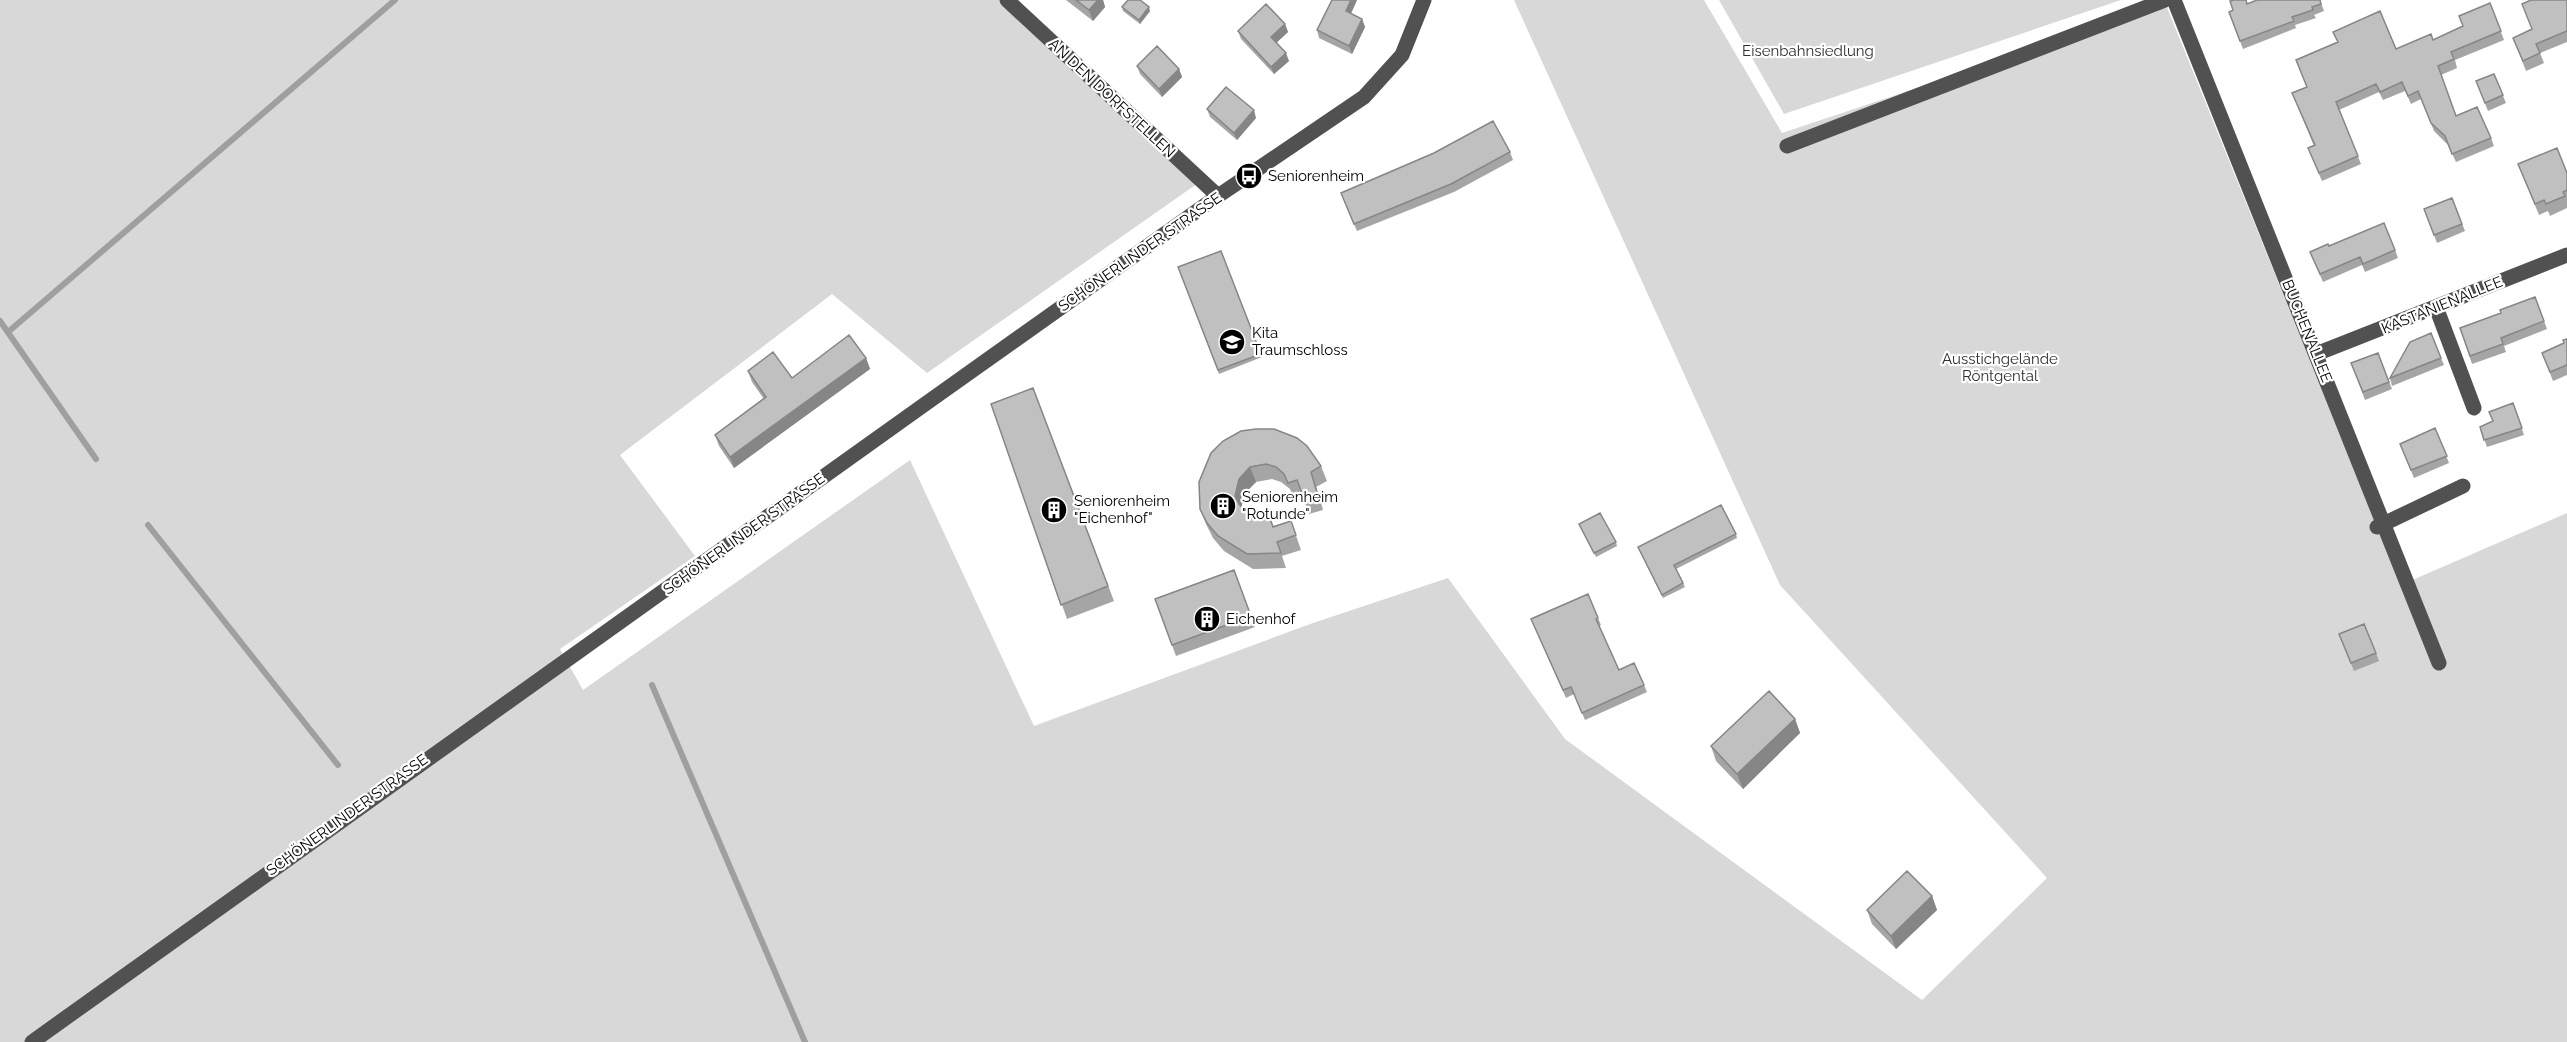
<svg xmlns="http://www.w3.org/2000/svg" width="2567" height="1042" font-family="Raleway,sans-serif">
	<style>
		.green { fill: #d8d8d8 }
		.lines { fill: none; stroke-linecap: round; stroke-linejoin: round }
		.stream { stroke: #9f9f9f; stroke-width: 6 }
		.minor { stroke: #515151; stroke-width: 15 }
		.wall { fill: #a5a5a5 }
		.shaded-wall { fill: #868686 }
		.building { fill: #c0c0c0; stroke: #868686; stroke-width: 1.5 }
		.labels { text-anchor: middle; stroke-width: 4.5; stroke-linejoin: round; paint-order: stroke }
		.park-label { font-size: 15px; fill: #2f2f2f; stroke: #fff }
		.street-label { font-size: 15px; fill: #000; stroke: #fff }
		.poi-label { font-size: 15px; fill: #000; stroke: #fff; text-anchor: start }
	</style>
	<rect width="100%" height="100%" fill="#fff"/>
	<path class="green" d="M0,0H1010L1201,181L927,373L832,294L620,455L695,556L560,649L583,690L910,460L1034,726L1313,623L1448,578L1565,739L1922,1000L2047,878L1780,585L1514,0H1704L1782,133L2166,5L2401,585L2567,513V1042H0Z
		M1719,0H2121L1784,114Z"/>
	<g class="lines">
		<path class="stream" d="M0,321L96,459
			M8,332L395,0
			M148,525L338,765
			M652,685L805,1042"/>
		<path class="minor" d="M1007,0L1218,196
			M2174,0L2439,663
			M1787,146L2165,0
			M2436,307L2474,408
			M2316,354L2567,255
			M2377,527L2463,486
			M32,1042L928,402L1218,196L1364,97L1402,55L1424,0"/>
	</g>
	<path class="wall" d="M1066,0H1103L1105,7L1093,21Z
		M1332,0H1357L1351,14L1362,19L1365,27L1352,54L1319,38L1317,30Z
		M2320,0L2324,11L2314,15L2316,18L2295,25L2296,28L2243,49L2229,12L2247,4Z
		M2567,0V42L2540,53L2544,63L2526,71L2513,38L2532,30Z
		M2490,3L2504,40L2455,60L2457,68L2441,75L2456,116L2491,138L2494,146L2456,162L2448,145L2434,131L2421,99L2411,104L2405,91L2383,100L2379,92L2339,110L2361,164L2322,181L2308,148L2314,146L2292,93L2306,87L2338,43L2333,32L2396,49L2433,40L2463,27Z
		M1122,7L1150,11L1140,24L1123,11Z
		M1285,24L1288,32L1276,43L1289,61L1274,74L1241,39L1238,31Z
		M1137,66L1179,69L1182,77L1162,97L1140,74Z
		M2494,74L2506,103L2488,111L2476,81Z
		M1207,109L1256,118L1237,140L1210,117Z
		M1510,152L1513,160L1454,192L1357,231L1344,201Z
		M2518,164L2567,173V208L2550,216L2548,211L2539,215Z
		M2452,198L2465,231L2437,243L2424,209Z
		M2329,246L2395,250L2398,258L2365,272L2362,265L2323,282L2313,259Z
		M1221,251L1262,357L1219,374L1178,267Z
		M2535,297L2547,329L2504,346L2506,352L2472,364L2460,328L2501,313Z
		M2567,339V375L2553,381L2542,353L2564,343Z
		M2378,353L2392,389L2365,400L2351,363Z
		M866,358L870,369L734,468L719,446L715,435L764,399L752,382L748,371L792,378Z
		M2441,358L2444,365L2392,386L2390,378Z
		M1033,388L1114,601L1067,619L991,404Z
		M2513,403L2524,435L2487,447L2480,427L2493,421Z
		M2435,428L2449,463L2414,478L2400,444Z
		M1211,453L1321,466L1327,481L1316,487L1323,510L1309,514L1302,495L1294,498L1290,489L1281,482L1272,479L1256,482L1244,494L1241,507L1248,515L1259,519L1270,518L1273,526L1291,521L1301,550L1282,556L1286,568L1253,569L1224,551L1213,538L1206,524L1200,509Z
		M1579,524L1616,542L1617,546L1596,557Z
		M1736,534L1737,538L1676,569L1685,587L1663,598L1638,547Z
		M1234,570L1255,627L1176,656L1155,599Z
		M1598,618L1601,625L1599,626L1619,670L1644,685L1647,692L1585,720L1574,694L1566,698L1531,619Z
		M2339,634L2376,653L2379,661L2354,671Z
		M1795,719L1800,733L1743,789L1716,761L1711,746Z
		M1932,896L1937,910L1896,949L1872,924L1867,910Z"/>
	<path class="shaded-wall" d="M1098,0H1103L1105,7L1093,21L1089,10Z
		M1351,0H1357L1348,19L1346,11Z
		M1149,7L1150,11L1140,24L1139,20Z
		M1362,19L1365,27L1352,54L1349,46Z
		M1285,24L1288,32L1274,45L1271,37Z
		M1286,53L1289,61L1274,74L1271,67Z
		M1179,69L1182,77L1162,97L1159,89Z
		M1254,110L1256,118L1237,140L1234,133Z
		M866,358L870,369L734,468L730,457Z
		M1250,467L1256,482L1244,494L1241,511L1235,496L1239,479Z
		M1311,472L1316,487L1323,510L1318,496Z
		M1795,719L1800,733L1743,789L1737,774Z
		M1932,896L1937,910L1896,949L1891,936Z"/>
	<path class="building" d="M1076,0H1098L1089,10Z
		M1128,0H1140L1149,7L1139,20L1122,7Z
		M1332,0H1351L1346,11L1362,19L1349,46L1317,30Z
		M2234,0H2246L2247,4L2257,0H2320L2321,4L2312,7L2313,10L2292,17L2294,21L2240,41L2229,12L2233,10L2230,1Z
		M2531,0H2567V31L2536,44L2540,53L2523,61L2513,38L2532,29L2522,4Z
		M2490,3L2501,31L2451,52L2454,59L2438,66L2456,116L2477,107L2491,138L2452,154L2445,136L2431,123L2418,91L2408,96L2402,82L2380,92L2376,84L2336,102L2358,156L2319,173L2308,148L2315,145L2292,93L2307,87L2296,60L2338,42L2333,32L2380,11L2396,49L2431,34L2433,40L2463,26L2459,16Z
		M1266,4L1285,24L1271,37L1286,53L1271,67L1238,31Z
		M1157,46L1179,69L1159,89L1137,66Z
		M2494,74L2503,95L2485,103L2476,81Z
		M1226,87L1254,110L1234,133L1207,109Z
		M1493,121L1510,152L1451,184L1354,224L1341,193L1434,153Z
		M2557,148L2567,173V190L2563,192L2565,196L2546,204L2544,200L2535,204L2518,164Z
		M2452,198L2462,224L2434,235L2424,209Z
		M2384,223L2395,250L2363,264L2360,257L2320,274L2310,252L2328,244L2329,246Z
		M1221,251L1261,354L1218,370L1178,267Z
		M2535,297L2544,321L2501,338L2503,344L2470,356L2460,328L2501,313L2500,310Z
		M2431,333L2441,358L2390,378L2410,342Z
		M849,335L866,358L730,457L715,435L766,397L748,371L773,352L792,378Z
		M2567,339V365L2550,372L2542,353L2564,343L2563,340Z
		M2378,353L2389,382L2363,392L2351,363Z
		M1033,388L1108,586L1061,605L991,404Z
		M2513,403L2522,428L2484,440L2480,427L2493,421L2489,412Z
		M2435,428L2447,456L2411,470L2400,444Z
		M1256,429H1274L1297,438L1307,446L1321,466L1311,472L1318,496L1304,499L1297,480L1288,483L1284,474L1276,467L1266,464L1250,467L1239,479L1235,496L1239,504L1248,515L1259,519L1270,518L1273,527L1291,521L1296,535L1277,542L1281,553L1247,554L1218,536L1207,523L1200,509L1199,482L1211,453L1223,441L1241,431Z
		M1721,505L1736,534L1674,565L1683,583L1662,595L1638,547Z
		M1600,513L1616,542L1594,553L1579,524Z
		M1234,570L1251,616L1172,645L1155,599Z
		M1588,594L1598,618L1596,619L1619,670L1634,663L1644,685L1582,713L1571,687L1563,690L1531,619Z
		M2364,624L2376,653L2351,663L2339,634Z
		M1769,691L1795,719L1737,774L1711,746Z
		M1907,871L1932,896L1891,936L1867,910Z"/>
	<defs>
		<symbol id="bus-disc" viewBox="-11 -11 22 22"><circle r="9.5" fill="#000" stroke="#fff"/><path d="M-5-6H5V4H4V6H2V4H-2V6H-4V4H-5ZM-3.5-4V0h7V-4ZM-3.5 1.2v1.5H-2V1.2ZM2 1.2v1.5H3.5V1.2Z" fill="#fff"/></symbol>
		<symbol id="school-disc" viewBox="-11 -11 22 22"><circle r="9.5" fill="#000" stroke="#fff"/><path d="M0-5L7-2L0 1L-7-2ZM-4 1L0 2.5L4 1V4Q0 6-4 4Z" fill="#fff"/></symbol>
		<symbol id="building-disc" viewBox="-11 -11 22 22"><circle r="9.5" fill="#000" stroke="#fff"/><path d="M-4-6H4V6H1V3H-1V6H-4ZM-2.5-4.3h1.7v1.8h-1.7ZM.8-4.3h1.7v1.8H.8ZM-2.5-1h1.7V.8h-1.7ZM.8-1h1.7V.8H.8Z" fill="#fff"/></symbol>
	</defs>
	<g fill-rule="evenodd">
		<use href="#bus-disc" x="1234" y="161" width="30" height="30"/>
		<use href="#school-disc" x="1217" y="327" width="30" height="30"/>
		<use href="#building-disc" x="1208" y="491" width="30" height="30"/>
		<use href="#building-disc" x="1039" y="495" width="30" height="30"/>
		<use href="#building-disc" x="1192" y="604" width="30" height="30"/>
	</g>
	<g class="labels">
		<g class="park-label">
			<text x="1808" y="56">Eisenbahnsiedlung</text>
			<text x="2000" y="364">Ausstichgelände<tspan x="2000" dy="17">Röntgental</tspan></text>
		</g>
		<g class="street-label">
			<text transform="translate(1112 98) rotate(43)" y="5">AN DEN DORFSTELLEN</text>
			<text transform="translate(1140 252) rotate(-35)" y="5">SCHÖNERLINDER STRASSE</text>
			<text transform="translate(2442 305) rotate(-22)" y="5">KASTANIENALLEE</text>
			<text transform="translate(2307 331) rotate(68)" y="5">BUCHENALLEE</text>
			<text transform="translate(744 534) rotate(-36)" y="5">SCHÖNERLINDER STRASSE</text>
			<text transform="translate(347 815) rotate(-36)" y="5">SCHÖNERLINDER STRASSE</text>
		</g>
		<g class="poi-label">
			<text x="1268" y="181">Seniorenheim</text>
			<text x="1252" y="338">Kita<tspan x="1252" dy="17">Traumschloss</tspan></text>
			<text x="1242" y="502">Seniorenheim<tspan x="1242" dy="17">"Rotunde"</tspan></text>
			<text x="1074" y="506">Seniorenheim<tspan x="1074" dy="17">"Eichenhof"</tspan></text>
			<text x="1226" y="624">Eichenhof</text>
		</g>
	</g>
</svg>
